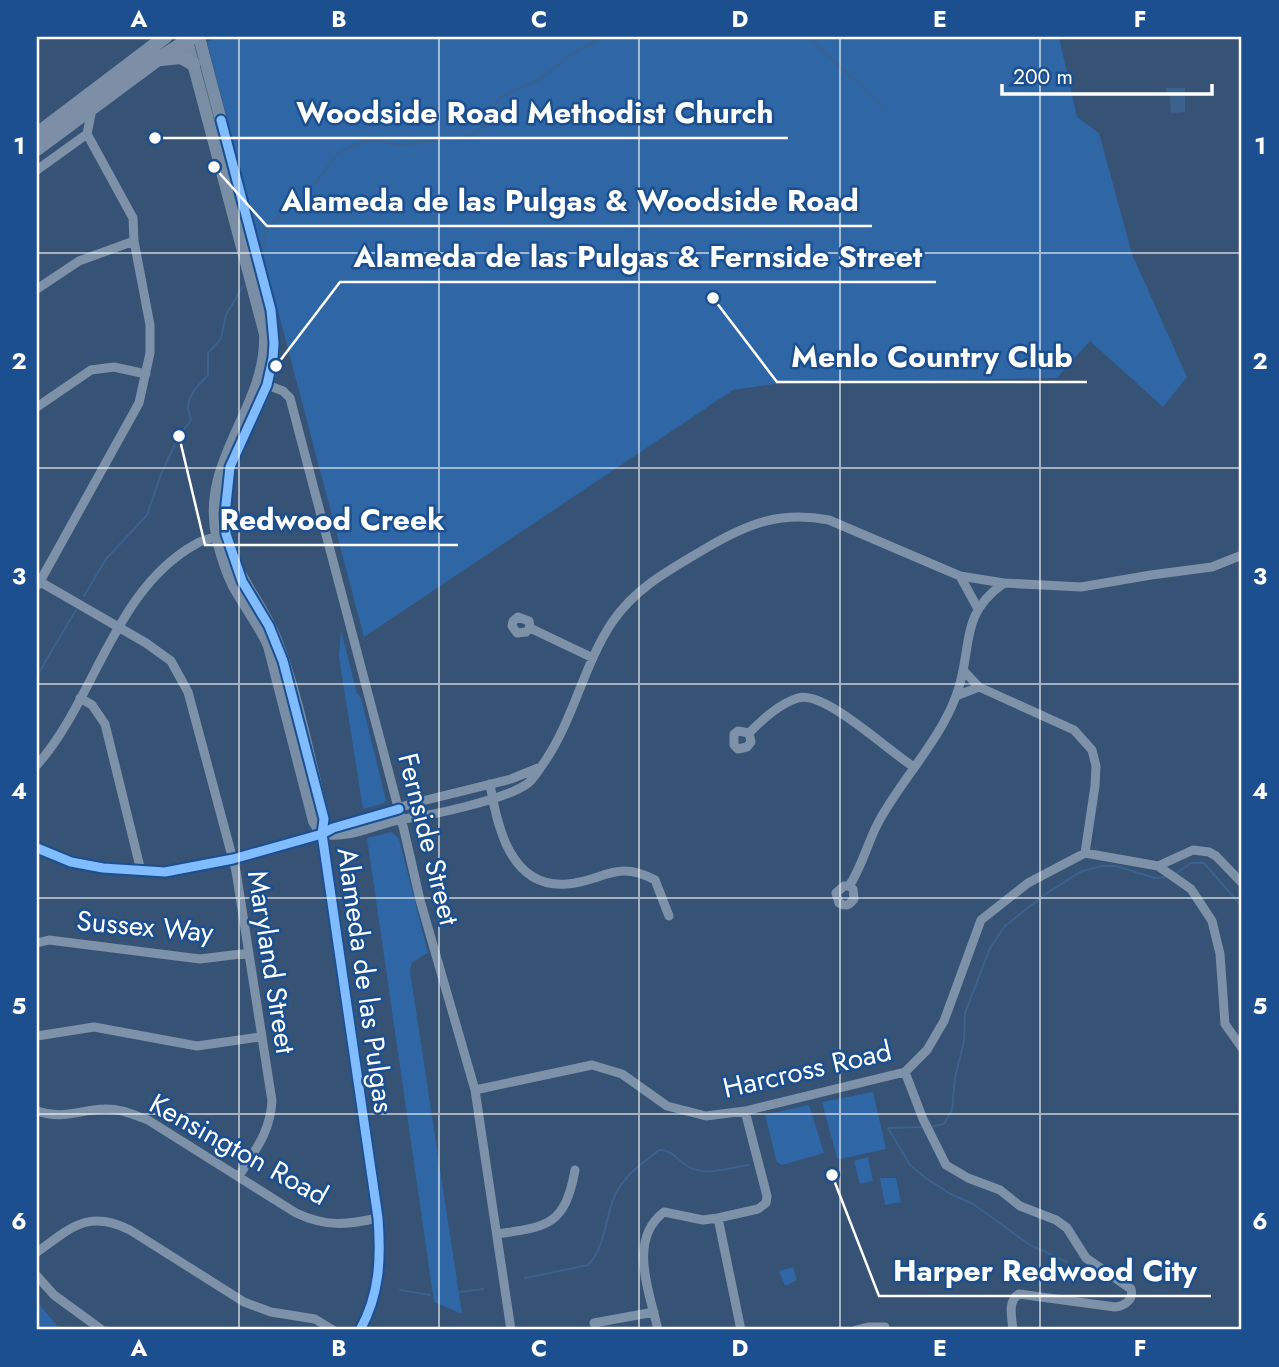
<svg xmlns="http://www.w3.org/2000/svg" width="1279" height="1367" font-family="Jost,sans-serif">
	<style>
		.green { fill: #2f66a5 }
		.water { fill: #3b618d }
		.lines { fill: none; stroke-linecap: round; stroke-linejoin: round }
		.stream { stroke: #3b618d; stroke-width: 2 }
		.minor { stroke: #7d92a8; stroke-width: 9 }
		.secondary { stroke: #798da4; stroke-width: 12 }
		.primary { stroke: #7d8ea7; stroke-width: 14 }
		.cycleway-casing { stroke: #1b4f8f; stroke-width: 13 }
		.cycleway { stroke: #80bcff; stroke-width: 9 }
		.grid { fill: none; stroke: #fff; stroke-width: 2; stroke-opacity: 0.55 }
		.labels { text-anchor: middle; stroke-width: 5; stroke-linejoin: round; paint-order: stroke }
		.street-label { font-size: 28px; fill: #fff; stroke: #1b4f8f }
		.leader { fill: none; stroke: #fff; stroke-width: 2.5 }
		.callout-dot { fill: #fff; stroke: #1b4f8f; stroke-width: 2.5 }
		.callout-label { font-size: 30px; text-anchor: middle; font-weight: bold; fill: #fff; stroke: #1b4f8f; stroke-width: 5; stroke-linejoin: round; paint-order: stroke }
		.neatline { fill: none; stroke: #fff; stroke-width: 2.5 }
		.grid-label { font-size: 23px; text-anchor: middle; font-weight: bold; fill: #fff }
	</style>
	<rect width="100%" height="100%" fill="#365274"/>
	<path class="green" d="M216,37H1059L1077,117L1099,133L1132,254L1187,377L1163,407L1090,341L1057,378L775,384L733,390L364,637L207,42Z
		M341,630L357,694L361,698L386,801L384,803L363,809L339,657Z
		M392,832L399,839L428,953L412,962L410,971L462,1314L434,1302L367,838Z
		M873,1092L886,1149L840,1159L837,1158L822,1102Z
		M809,1105L824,1153L782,1165L777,1162L765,1115Z
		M868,1157L873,1181L860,1184L854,1161Z
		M880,1178H896L901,1202L885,1205Z
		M793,1267L797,1280L785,1286L779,1271Z
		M37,1302L61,1330H37Z"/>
	<path class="water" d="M1166,88H1185V112L1171,113L1170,96L1166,95Z"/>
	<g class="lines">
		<path class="stream" d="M810,37C831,64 862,80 882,108
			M262,257L265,233L270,225L309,191L340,151L370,140L402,145L472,135L483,127L500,97L539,80L570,55L603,37
			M84,596L106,559L147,515L161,474L179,436L191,420L188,408L189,400L195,389L208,375V353L221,339L226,315L243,286
			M37,676L76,610
			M1177,873L1191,863H1204L1242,907
			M921,1127L888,1128L910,1165L927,1179L949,1193L973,1204L1030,1245L1067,1262
			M930,1127L944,1124L952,1110L955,1078L964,1041L965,1013L990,948L1005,926L1044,895L1080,872L1101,866H1116L1155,878L1167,877
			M525,1278L588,1265C606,1247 605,1215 616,1193C626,1174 643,1163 659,1150C675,1150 679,1164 693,1169C709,1175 733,1167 749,1165
			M400,1290L430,1295
			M459,1292L483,1289"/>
		<path class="minor" d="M37,170L87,134
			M37,289L79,261L134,241
			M262,383L283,391L290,398L404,830L420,900L475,1090L511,1330
			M37,407L91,370L114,367L146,374
			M960,576L977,607
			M37,580L146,643L171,661L188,692L236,871L272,1101C270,1133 255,1150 239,1176
			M38,585L139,403L150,353V325L134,241L133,218L87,134L92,109
			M530,628L526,632L517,633L512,626L513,621L518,617L529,621L530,628L593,658
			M963,670L979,687L1074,730L1092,750L1096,766L1095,786L1085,853
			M956,696L979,687
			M80,698L92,705L105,724L141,871
			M749,733L751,742L747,747L738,749L734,745V734L738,731L749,733C763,719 779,704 798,698C825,690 889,752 914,767
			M37,765C95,700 114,589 196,544C203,539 213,538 221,536
			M490,784C497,827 511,889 567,884C604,881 616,859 655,880L669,916
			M322,834C350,840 377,823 404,819C433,815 504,800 527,784C533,780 539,770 543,764C574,720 583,665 613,621C637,586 673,568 708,547C749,523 781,511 829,520L960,576L1004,583L1081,587L1151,575L1212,567L1242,555
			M37,848L71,862L103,868L165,872L233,859L322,834L333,828L414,803L511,779L538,768
			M1158,866L1191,889L1212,921L1220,954L1225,1024L1242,1048
			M849,886H844L836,893L839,903C846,907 849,905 854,899L853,889L849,886C862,867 867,844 878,823C901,780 939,742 956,696C974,649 957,616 1004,583
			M37,943L49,940L200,959L249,953
			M37,1036L94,1027L197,1046L260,1037
			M905,1072L923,1119L946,1165L968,1178L1000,1190L1020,1206L1056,1220L1067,1228L1086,1258L1131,1289C1134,1299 1125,1306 1115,1307L1019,1294C1007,1301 1012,1318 1013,1330
			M475,1090L592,1065L622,1074L667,1106L706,1116L745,1111L905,1072L927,1050L944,1021L981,920L1028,883L1085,853L1158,866L1193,850L1209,852L1216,856L1242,883
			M37,1111C64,1120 78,1110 104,1109C119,1108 134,1115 148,1120L296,1213C326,1227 346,1225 378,1218
			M718,1218L741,1330
			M497,1234C548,1227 565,1225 575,1170
			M37,1252C71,1228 87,1209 130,1230L244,1302L271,1312L315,1319L333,1330
			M37,1276L54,1295L102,1330
			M594,1323L654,1312
			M658,1330C650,1293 627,1240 664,1212L703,1220L718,1218L758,1209L766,1203L767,1196L745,1111
			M856,1330L868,1327H885"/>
		<path class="secondary" d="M186,37L265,334C268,409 199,460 218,540C222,556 227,572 234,586C246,608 259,623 269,646L314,821L322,834
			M199,37L271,310C273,332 276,353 270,374C262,406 240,434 231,466C226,481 225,499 225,514C225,571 258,593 276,640C298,697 309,760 324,819L322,834L378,1218C381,1258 380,1294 360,1330"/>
		<path class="primary" d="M161,59L181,57L193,64
			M37,134L165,37
			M37,149L157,60L193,37"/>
		<defs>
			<path id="cycleway" d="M221,120L271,310L274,343L273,358L267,385L230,467L225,514L226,534L242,581L269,626L283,661L324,819L322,834L378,1218C381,1258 380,1294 360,1330
				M37,848L71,862L103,868L165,872L233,859L322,834L333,828L399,809"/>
		</defs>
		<use href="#cycleway" class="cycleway-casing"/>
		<use href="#cycleway" class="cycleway"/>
	</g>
	<path class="grid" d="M239,37V1330M439,37V1330M639,37V1330M840,37V1330M1040,37V1330M37,253H1242M37,468H1242M37,684H1242M37,898H1242M37,1114H1242"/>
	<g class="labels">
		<g class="street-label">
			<text transform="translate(429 839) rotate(76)" y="10">Fernside Street</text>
			<text transform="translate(145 926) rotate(5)" y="10">Sussex Way</text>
			<text transform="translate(272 962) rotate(81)" y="10">Maryland Street</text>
			<text transform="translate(366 980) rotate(82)" y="10">Alameda de las Pulgas</text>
			<text transform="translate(807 1069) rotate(-13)" y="10">Harcross Road</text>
			<text transform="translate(239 1149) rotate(29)" y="10">Kensington Road</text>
		</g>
	</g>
	<path class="leader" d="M155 138L283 138H788M214 167L267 226H872M276 366L340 282H936M713 298L777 382H1087M179 436L205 545H458M832 1175L879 1296H1211"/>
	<g class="callout-dot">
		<circle cx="155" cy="138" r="7"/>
		<circle cx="214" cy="167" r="7"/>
		<circle cx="276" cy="366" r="7"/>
		<circle cx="713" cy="298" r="7"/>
		<circle cx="179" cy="436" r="7"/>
		<circle cx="832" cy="1175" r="7"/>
	</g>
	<g class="callout-label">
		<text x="535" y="123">Woodside Road Methodist Church</text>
		<text x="570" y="211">Alameda de las Pulgas &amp; Woodside Road</text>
		<text x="638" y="267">Alameda de las Pulgas &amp; Fernside Street</text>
		<text x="932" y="367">Menlo Country Club</text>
		<text x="332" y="530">Redwood Creek</text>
		<text x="1045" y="1281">Harper Redwood City</text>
	</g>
	<rect width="1279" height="1367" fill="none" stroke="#1b4f8f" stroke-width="77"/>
	<path d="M1002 84v10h210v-10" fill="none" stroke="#ffffff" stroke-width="3.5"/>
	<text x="1013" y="84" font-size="21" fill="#ffffff" stroke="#1b4f8f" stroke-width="5" paint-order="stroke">200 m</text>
	<rect x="38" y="38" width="1202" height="1290" class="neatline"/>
	<g class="grid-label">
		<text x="139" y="27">A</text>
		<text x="339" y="27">B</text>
		<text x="539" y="27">C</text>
		<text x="740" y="27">D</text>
		<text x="940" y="27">E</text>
		<text x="1140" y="27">F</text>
		<text x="19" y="154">1</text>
		<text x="1260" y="154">1</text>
		<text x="19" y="369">2</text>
		<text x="1260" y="369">2</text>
		<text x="19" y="584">3</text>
		<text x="1260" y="584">3</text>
		<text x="19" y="799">4</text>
		<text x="1260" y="799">4</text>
		<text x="19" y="1014">5</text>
		<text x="1260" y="1014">5</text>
		<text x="19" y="1229">6</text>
		<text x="1260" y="1229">6</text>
		<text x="139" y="1356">A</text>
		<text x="339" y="1356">B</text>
		<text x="539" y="1356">C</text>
		<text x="740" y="1356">D</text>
		<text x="940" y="1356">E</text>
		<text x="1140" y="1356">F</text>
	</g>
</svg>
